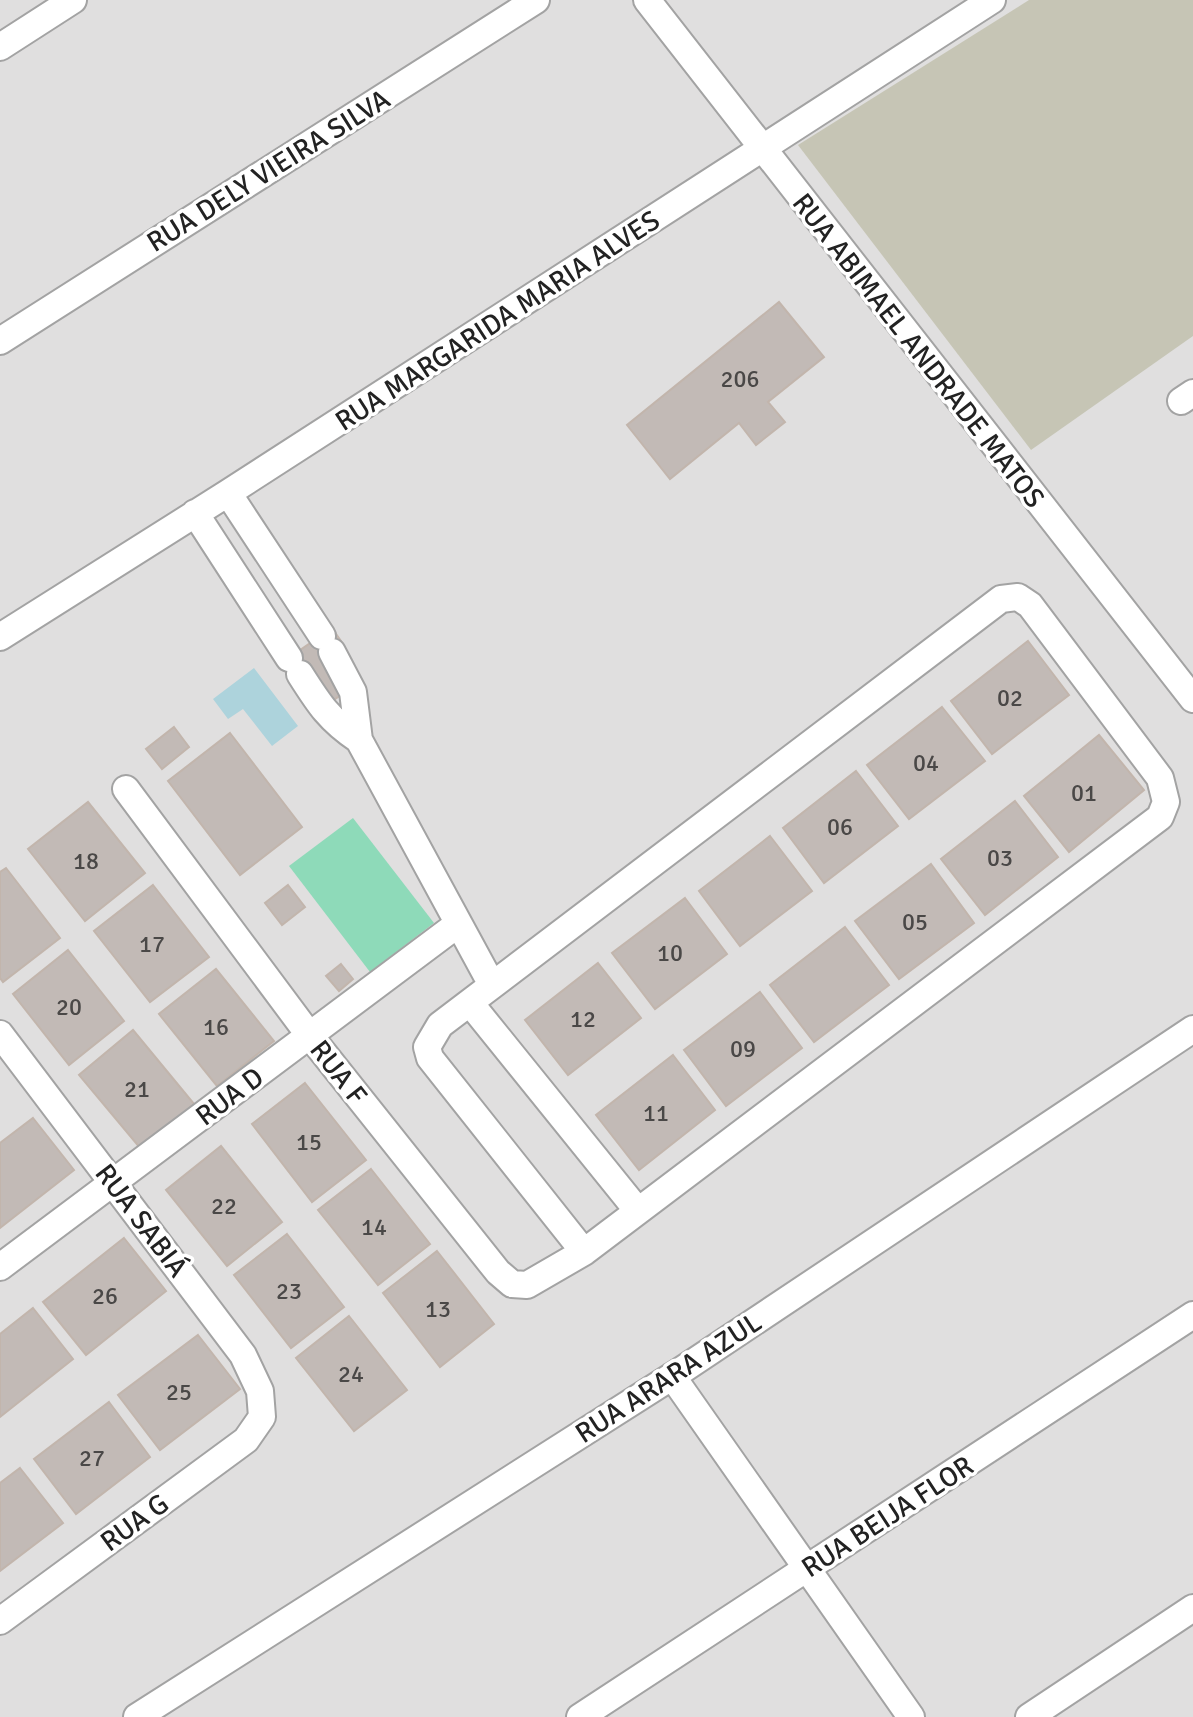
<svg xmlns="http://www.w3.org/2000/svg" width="1193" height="1717" font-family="Signika,sans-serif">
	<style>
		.residential { fill: #e0dfdf }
		.construction { fill: #c6c5b5 }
		.pitch { fill: #8edab9 }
		.water { fill: #add3dc }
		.building { fill: #c2bab6; stroke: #c2b5ac; stroke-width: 2 }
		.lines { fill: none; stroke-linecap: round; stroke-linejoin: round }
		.minor-casing { stroke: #a3a3a3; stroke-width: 30 }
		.minor { stroke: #fff; stroke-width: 26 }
		.labels { text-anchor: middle; stroke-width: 7; stroke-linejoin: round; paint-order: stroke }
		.number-label { font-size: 24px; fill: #4a4847 }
		.street-label { font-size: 28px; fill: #222; stroke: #fff }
	</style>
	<rect width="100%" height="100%" fill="#f1eee9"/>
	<path class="residential" d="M0,0H1193V1717H0Z"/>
	<path class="construction" d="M1029,0H1193V336L1031,450L798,145Z"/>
	<path class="pitch" d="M353,818L434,923L370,972L289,866Z"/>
	<path class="water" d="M254,668L298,726L272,746L243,709L228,719L213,699Z"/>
	<path class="building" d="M779,302L824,357L768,402L785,422L756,445L739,423L670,479L627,425Z
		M332,628L343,644L325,657L348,690L328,704L292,680L280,664Z
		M1028,641L1069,695L992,754L951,701Z
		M942,707L985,761L909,819L867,765Z
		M174,727L189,747L162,769L146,749Z
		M230,733L302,827L240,875L168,781Z
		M1099,735L1144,790L1069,852L1024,796Z
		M856,771L898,826L824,883L783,828Z
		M1015,801L1058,857L985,915L941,859Z
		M88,802L145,873L85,921L28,849Z
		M770,836L812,891L740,946L699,891Z
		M931,864L974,923L899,979L855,921Z
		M6,868L60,938L3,982L0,978V872Z
		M153,885L209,957L150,1002L94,931Z
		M288,885L305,907L282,925L265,903Z
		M685,898L727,954L655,1009L612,953Z
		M845,927L889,985L814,1042L770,985Z
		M68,950L124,1021L69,1065L13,994Z
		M598,963L641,1018L568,1075L525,1020Z
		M341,964L353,979L339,991L326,976Z
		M216,969L274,1041L217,1086L159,1014Z
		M760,992L802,1048L726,1106L684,1050Z
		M133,1030L194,1104L141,1149L79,1075Z
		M673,1055L715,1110L639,1170L596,1115Z
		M305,1083L366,1160L312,1202L252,1124Z
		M33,1118L74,1170L0,1228V1143Z
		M221,1146L282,1222L227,1266L166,1190Z
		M371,1169L430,1244L378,1285L318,1210Z
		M287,1234L344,1307L291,1348L234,1275Z
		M124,1238L166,1291L86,1355L43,1302Z
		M437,1251L494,1324L440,1367L383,1293Z
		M33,1308L73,1359L0,1417V1334Z
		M349,1316L407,1390L354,1431L296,1358Z
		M198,1335L240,1389L160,1450L118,1395Z
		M109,1402L150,1457L76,1514L34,1459Z
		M20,1468L63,1523L0,1571V1483Z"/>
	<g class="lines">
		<defs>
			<path id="minor" d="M647,0L1193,699
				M0,47L73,0
				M0,341L536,0
				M1181,401L1193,393
				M228,493L322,636
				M195,513L289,658
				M0,637L228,493L992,0
				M332,652L353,692L359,740L492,985
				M300,674C319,704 329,720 359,740
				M126,789L310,1036L498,1272L512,1284L527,1285L584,1252L1160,817L1166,802L1160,778L1030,605L1018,597L1001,599L440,1025L427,1047L430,1058L584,1252
				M470,1003L638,1211
				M0,1034L243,1355L260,1391L262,1417L246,1440L0,1621
				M0,1267L458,924
				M672,1376L911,1717
				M137,1717L682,1370L1193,1029
				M580,1717L1193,1315
				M1029,1717L1193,1608"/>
		</defs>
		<use href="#minor" class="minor-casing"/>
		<use href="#minor" class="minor"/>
	</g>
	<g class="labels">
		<g class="number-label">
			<text x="740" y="387">206</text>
			<text x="1010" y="706">02</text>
			<text x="926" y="771">04</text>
			<text x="1084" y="801">01</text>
			<text x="840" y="835">06</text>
			<text x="1000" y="866">03</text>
			<text x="86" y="869">18</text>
			<text x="915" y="930">05</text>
			<text x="152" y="952">17</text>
			<text x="670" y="961">10</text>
			<text x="69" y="1015">20</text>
			<text x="583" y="1027">12</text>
			<text x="216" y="1035">16</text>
			<text x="743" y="1057">09</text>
			<text x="137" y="1097">21</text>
			<text x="656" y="1121">11</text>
			<text x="309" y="1150">15</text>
			<text x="224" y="1214">22</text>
			<text x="374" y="1235">14</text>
			<text x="289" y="1299">23</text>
			<text x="105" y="1304">26</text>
			<text x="438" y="1317">13</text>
			<text x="351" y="1382">24</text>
			<text x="179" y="1400">25</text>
			<text x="92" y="1466">27</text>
		</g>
		<g class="street-label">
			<text transform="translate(268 170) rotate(-32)" y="10">RUA DELY VIEIRA SILVA</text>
			<text transform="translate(497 320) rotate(-33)" y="10">RUA MARGARIDA MARIA ALVES</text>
			<text transform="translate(919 350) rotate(52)" y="10">RUA ABIMAEL ANDRADE MATOS</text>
			<text transform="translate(339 1072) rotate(52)" y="10">RUA F</text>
			<text transform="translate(229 1096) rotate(-37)" y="10">RUA D</text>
			<text transform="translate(142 1220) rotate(53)" y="10">RUA SABIÁ</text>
			<text transform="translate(668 1377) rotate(-33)" y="10">RUA ARARA AZUL</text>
			<text transform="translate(887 1516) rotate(-33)" y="10">RUA BEIJA FLOR</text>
			<text transform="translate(134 1522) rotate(-36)" y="10">RUA G</text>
		</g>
	</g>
</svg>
